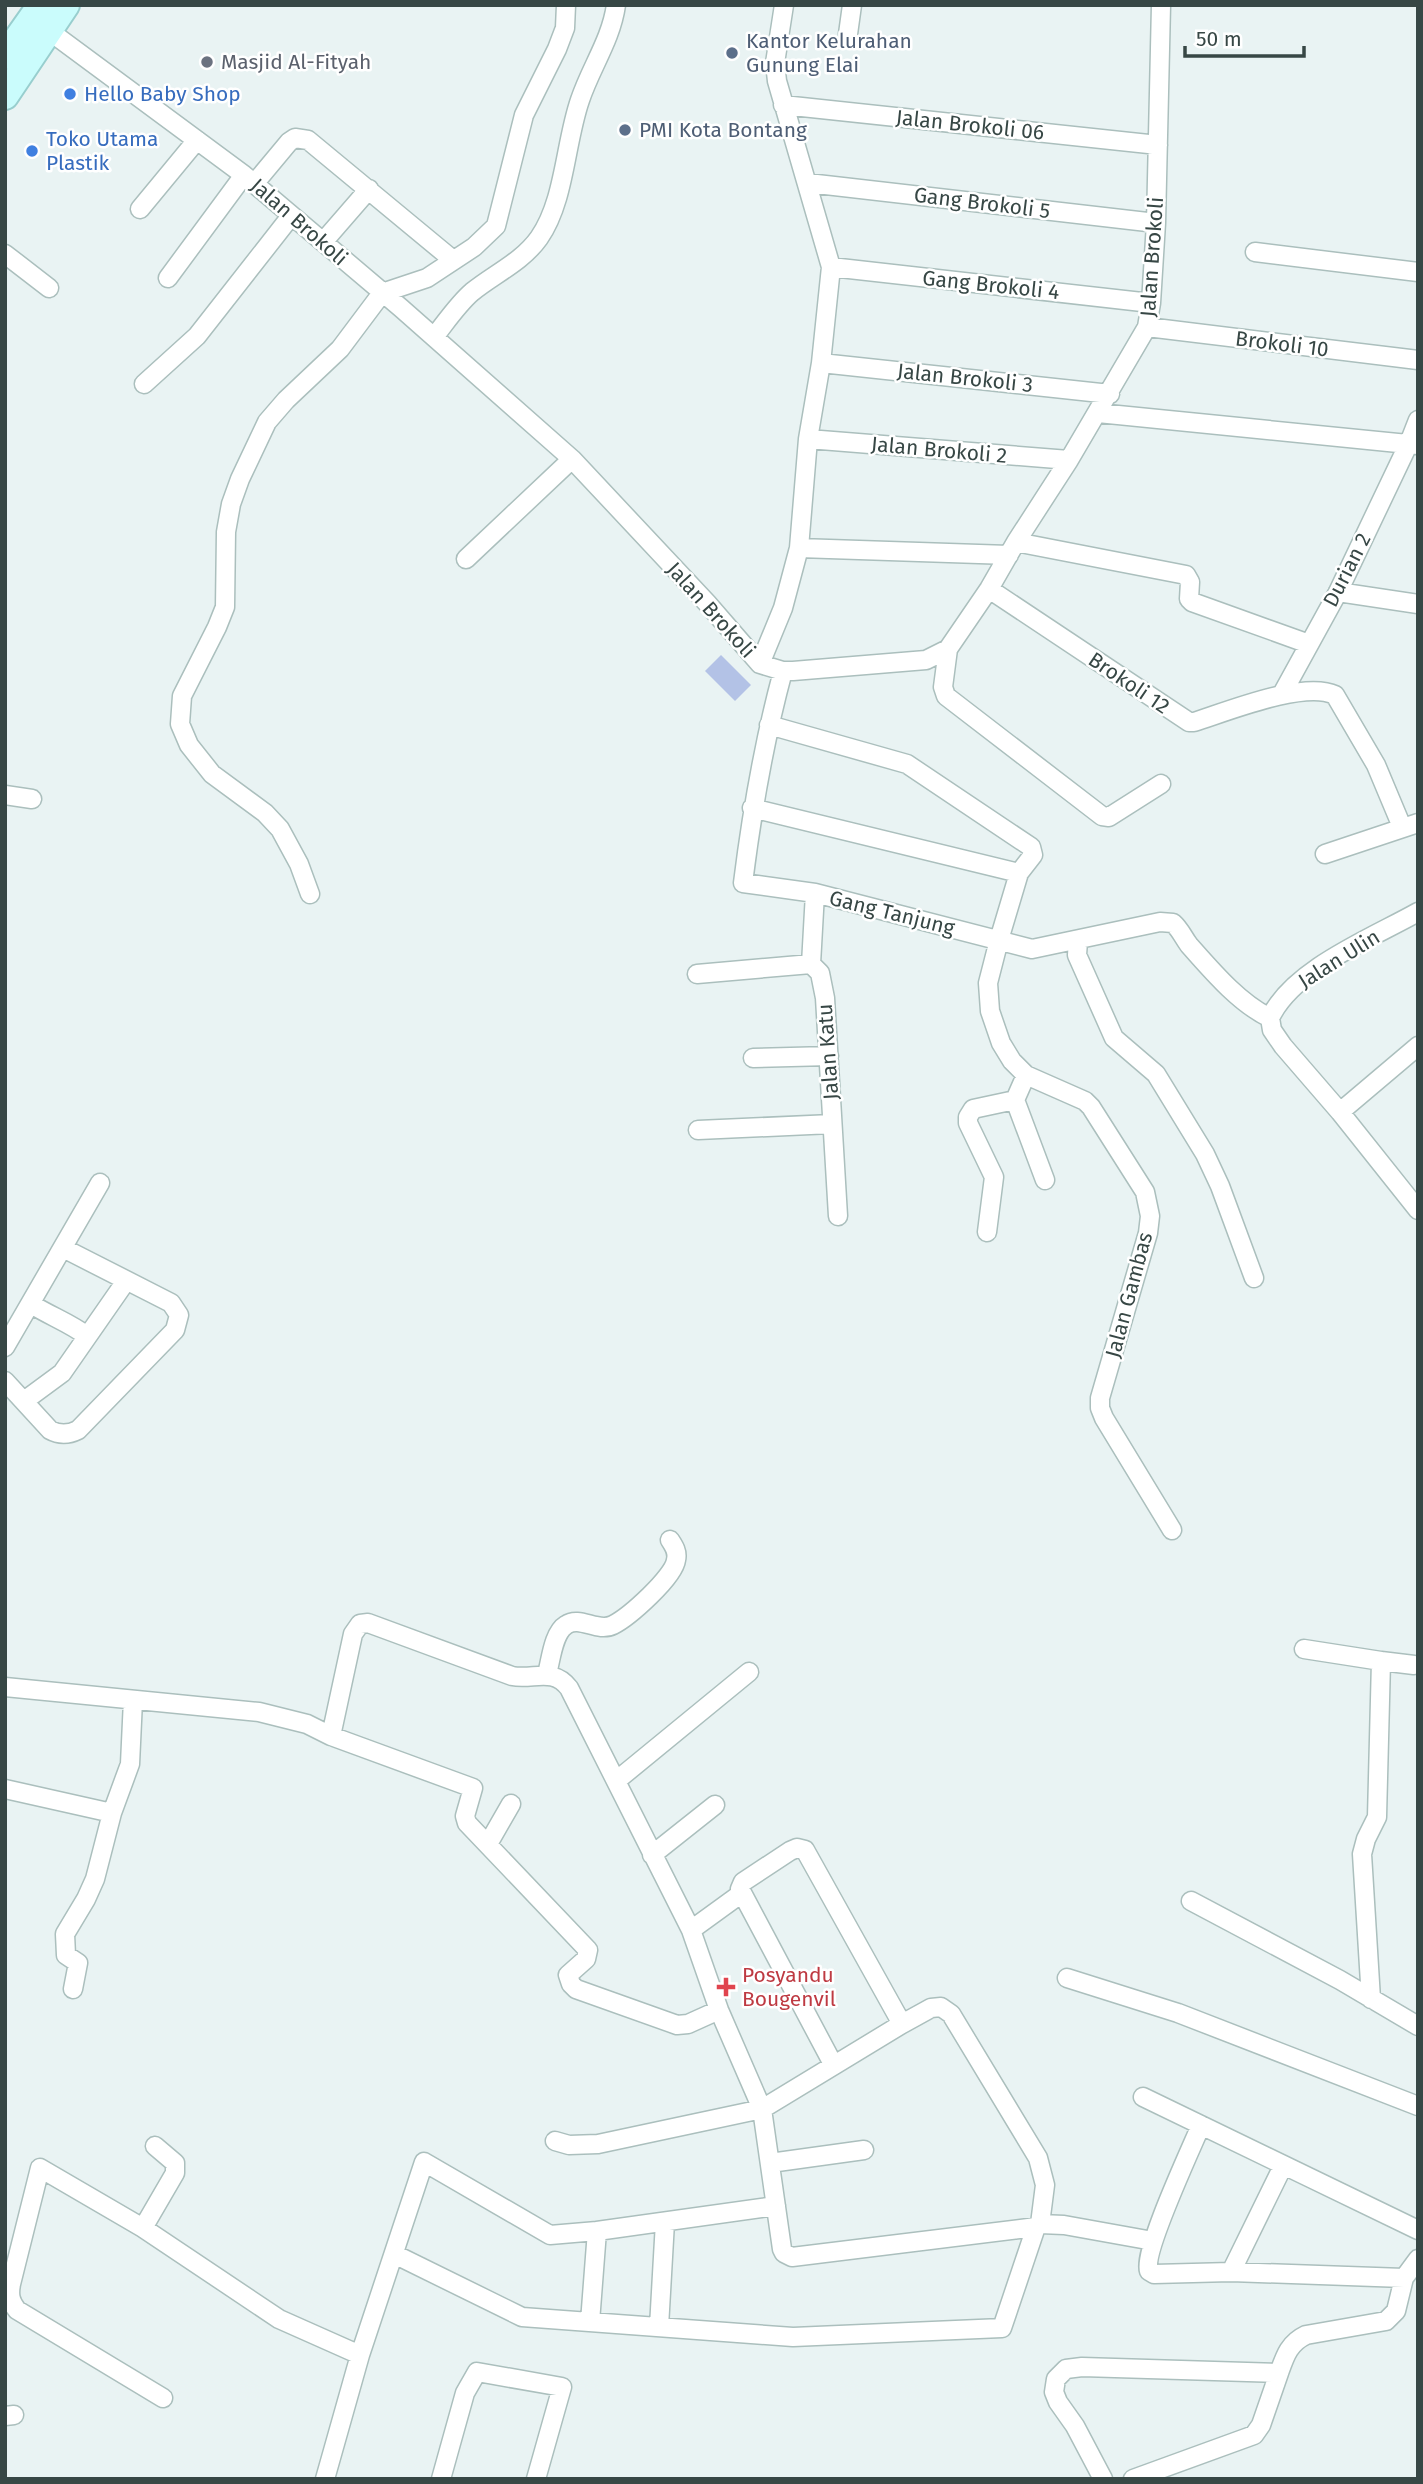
<svg xmlns="http://www.w3.org/2000/svg" width="1423" height="2484" font-family="'Fira Sans',sans-serif">
	<style>
		.green { fill: #b3c2e6 }
		.lines { fill: none; stroke-linecap: round; stroke-linejoin: round }
		.street-casing { stroke: #abbfbd; stroke-width: 21 }
		.secondary-casing { stroke: #98cece; stroke-width: 30 }
		.street { stroke: #fff; stroke-width: 18 }
		.secondary { stroke: #cafcfc; stroke-width: 26 }
		.service-dot { fill: #5c6f8a; stroke: #fff; stroke-width: 2.5 }
		.worship-dot { fill: #6b7280; stroke: #fff; stroke-width: 2.5 }
		.shop-dot { fill: #3f7fe0; stroke: #fff; stroke-width: 2.5 }
		.health-dot { fill: #e0444e; stroke: #fff; stroke-width: 2.5 }
		.labels { text-anchor: middle; stroke-width: 5; stroke-linejoin: round; paint-order: stroke }
		.service-label { font-size: 21px; fill: #4e5e75; stroke: #fff; text-anchor: start }
		.worship-label { font-size: 21px; fill: #5b616d; stroke: #fff; text-anchor: start }
		.shop-label { font-size: 21px; fill: #366cbe; stroke: #fff; text-anchor: start }
		.street-label { font-size: 21px; fill: #374745; stroke: #fff }
		.health-label { font-size: 21px; fill: #be3a42; stroke: #fff; text-anchor: start }
	</style>
	<rect width="100%" height="100%" fill="#e9f3f3"/>
	<path class="green" d="M721,655L751,685L735,701L705,671Z"/>
	<g class="lines">
		<defs>
			<path id="street" d="M48,30L244,175L401,308L572,459L707,603L760,664L783,671H793L926,660L948,649L989,589L1016,542L1069,460L1147,327L1151,303L1156,223L1161,5
				M848,34L852,5
				M783,105L1158,145
				M808,183L1156,223
				M254,184L289,142L295,138L308,140L453,260
				M140,209L197,140
				M323,242L369,189
				M1255,252L1418,272
				M5,254L49,288
				M831,267L1151,303
				M168,278L244,175
				M1147,327L1418,360
				M434,337C446,322 458,304 472,292C494,274 522,262 539,238C565,201 565,143 580,100C591,67 611,40 616,5
				M821,363L1110,394
				M144,384L197,336L291,216
				M1098,413L1418,445
				M808,439L1069,460
				M1016,542L1186,575L1190,582L1189,599L1192,602L1309,644
				M799,548L1009,555
				M466,559L572,459
				M989,589L1189,722H1194C1226,712 1304,680 1335,695L1376,765L1402,827
				M1338,592L1418,604
				M948,649L943,687L946,696L1102,816L1109,817L1161,784
				M760,664L783,608L799,548L808,439L821,363L831,267L777,81L775,63L784,5
				M783,671C764,741 752,811 743,883L815,893L1032,949L1160,922L1173,923C1180,929 1183,937 1189,945C1212,971 1239,1003 1270,1018
				M1282,694L1338,592L1409,443L1418,420
				M769,725L907,764L1031,847L1033,855L1019,873L999,940L988,983L990,1011L1001,1043L1012,1061L1026,1075L1085,1101L1091,1107L1145,1192L1150,1216L1148,1233L1100,1398V1408L1104,1418L1172,1530
				M5,795L32,799
				M752,808L1019,873
				M1325,854L1418,823
				M815,893L811,964L820,973L825,998L838,1216
				M310,894L299,864L280,829L265,813L212,774L189,745L180,724L182,696L217,627L225,607L226,532L231,504L240,479L267,422L286,400L340,349L382,293L427,278L474,247L496,226L524,115L557,49L565,28L566,5
				M1078,941L1077,955L1114,1038L1156,1074L1205,1154L1220,1186L1254,1278
				M697,974L811,964
				M1270,1018L1272,1030L1283,1046L1340,1112L1418,1210
				M1270,1018C1293,969 1372,938 1418,912
				M753,1058L829,1056
				M1026,1075L1015,1100L1045,1180
				M1340,1112L1418,1046
				M698,1130L832,1124
				M987,1232L994,1177L968,1123V1117L973,1109L1015,1100
				M31,1304C50,1316 70,1323 87,1336
				M5,1347L100,1183
				M5,1381L50,1430C59,1435 68,1435 78,1430L175,1330L179,1315L171,1303L63,1248
				M24,1401L62,1373L126,1281
				M1304,1649L1381,1661
				M547,1674C551,1660 553,1633 566,1625C580,1615 597,1633 613,1625C629,1617 674,1577 676,1560C678,1552 674,1546 670,1540
				M5,1687L259,1712L307,1724L331,1736L353,1634L360,1624L368,1623L512,1676C534,1680 553,1667 569,1688L691,1930L719,2010L762,2109L782,2249L784,2253L792,2257L1036,2227L1002,2328L793,2337L522,2317L394,2254
				M331,1736L473,1788L465,1816L467,1823L588,1950L586,1959L568,1975L571,1984L576,1989L677,2025L688,2024L719,2010
				M616,1781L749,1672
				M5,1789L112,1813
				M488,1844L511,1804
				M652,1855L715,1805
				M1191,1901L1340,1980L1418,2026
				M691,1930L742,1893
				M1067,1978L1178,2013L1418,2106
				M73,1989L78,1963L66,1955L65,1934L86,1899L95,1879L112,1813L130,1764L133,1700
				M1371,1999L1362,1854L1366,1839L1377,1817L1381,1661L1414,1665
				M833,2064L740,1889L743,1882L790,1851L797,1848L805,1850L902,2024
				M1143,2097L1418,2230
				M555,2141L569,2145L598,2144L762,2109L902,2024L931,2008L941,2007L951,2014L1038,2158L1045,2185L1040,2224L1036,2227
				M770,2163L864,2150
				M1040,2224L1064,2225L1153,2241
				M143,2228L175,2173V2163L155,2146
				M1231,2272L1283,2166
				M1404,2278L1418,2259
				M590,2322L597,2231L776,2206
				M659,2327L665,2222
				M163,2398L17,2310C10,2301 9,2295 11,2284L40,2168L143,2228L279,2319L360,2355
				M5,2416L14,2415
				M325,2479L360,2355L424,2162L550,2235L597,2231
				M441,2479L465,2393L477,2372L562,2387L536,2479
				M1103,2479L1075,2426L1058,2402L1054,2392L1056,2379L1066,2369L1082,2367L1279,2373C1285,2356 1289,2343 1306,2335L1386,2321L1396,2311L1404,2278L1231,2272L1154,2274L1149,2271C1142,2253 1191,2149 1201,2125
				M1133,2479L1254,2435L1261,2425L1279,2373"/>
			<path id="secondary" d="M5,56L41,5
				M5,96L66,5"/>
		</defs>
		<use href="#street" class="street-casing"/>
		<use href="#secondary" class="secondary-casing"/>
		<use href="#street" class="street"/>
		<use href="#secondary" class="secondary"/>
	</g>
	<g class="service-dot">
		<circle cx="732" cy="53" r="7"/>
		<circle cx="625" cy="130" r="7"/>
	</g>
	<circle class="worship-dot" cx="207" cy="62" r="7"/>
	<g class="shop-dot">
		<circle cx="70" cy="94" r="7"/>
		<circle cx="32" cy="151" r="7"/>
	</g>
	<path class="health-dot" d="M722.5 1976.5h7v7h7v7h-7v7h-7v-7h-7v-7h7z"/>
	<g class="labels">
		<g class="service-label">
			<text x="746" y="48">Kantor Kelurahan<tspan x="746" dy="24">Gunung Elai</tspan></text>
			<text x="639" y="137">PMI Kota Bontang</text>
		</g>
		<g class="worship-label">
			<text x="221" y="69">Masjid Al-Fityah</text>
		</g>
		<g class="shop-label">
			<text x="84" y="101">Hello Baby Shop</text>
			<text x="46" y="146">Toko Utama<tspan x="46" dy="24">Plastik</tspan></text>
		</g>
		<g class="street-label">
			<text transform="translate(970 125) rotate(6)" y="7">Jalan Brokoli 06</text>
			<text transform="translate(982 203) rotate(7)" y="7">Gang Brokoli 5</text>
			<text transform="translate(299 222) rotate(41)" y="7">Jalan Brokoli</text>
			<text transform="translate(1152 257) rotate(-86)" y="7">Jalan Brokoli</text>
			<text transform="translate(991 285) rotate(6)" y="7">Gang Brokoli 4</text>
			<text transform="translate(1282 344) rotate(7)" y="7">Brokoli 10</text>
			<text transform="translate(965 378) rotate(6)" y="7">Jalan Brokoli 3</text>
			<text transform="translate(939 450) rotate(5)" y="7">Jalan Brokoli 2</text>
			<text transform="translate(1347 570) rotate(-63)" y="7">Durian 2</text>
			<text transform="translate(711 610) rotate(48)" y="7">Jalan Brokoli</text>
			<text transform="translate(1129 683) rotate(34)" y="7">Brokoli 12</text>
			<text transform="translate(892 913) rotate(14)" y="7">Gang Tanjung</text>
			<text transform="translate(1339 959) rotate(-32)" y="7">Jalan Ulin</text>
			<text transform="translate(828 1052) rotate(-94)" y="7">Jalan Katu</text>
			<text transform="translate(1129 1295) rotate(-75)" y="7">Jalan Gambas</text>
		</g>
		<g class="health-label">
			<text x="742" y="1982">Posyandu<tspan x="742" dy="24">Bougenvil</tspan></text>
		</g>
	</g>
	<rect width="1423" height="2484" fill="none" stroke="#374745" stroke-width="14"/>
	<path d="M1185 46v10h119v-10" fill="none" stroke="#374745" stroke-width="3.5"/>
	<text x="1196" y="46" font-size="21" fill="#374745" stroke="#ffffff" stroke-width="5" paint-order="stroke">50 m</text>
</svg>
